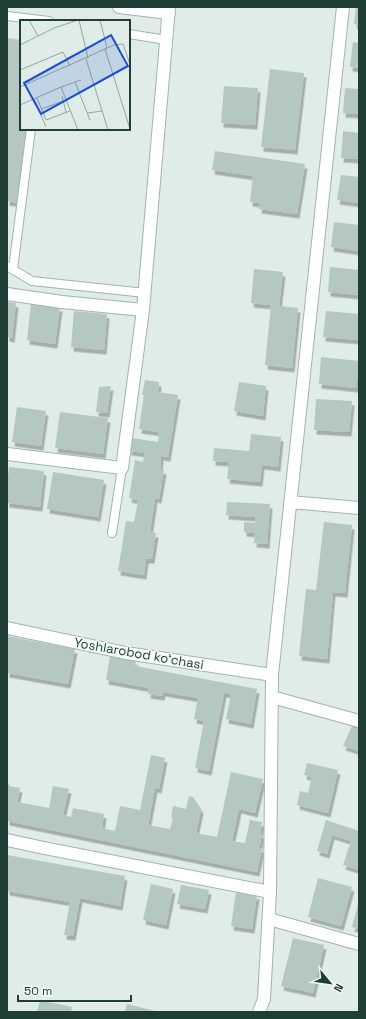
<svg xmlns="http://www.w3.org/2000/svg" width="366" height="1019" font-family="'Space Grotesk',sans-serif">
	<style>
		.building { fill: #b4c7c0; filter: url(#shadow) }
		.lines { fill: none; stroke-linecap: round; stroke-linejoin: round }
		.lane-casing { stroke: #a1b4ae; stroke-width: 10 }
		.street-casing { stroke: #a1b4ae; stroke-width: 14 }
		.lane { stroke: #fff; stroke-width: 8 }
		.street { stroke: #fff; stroke-width: 12 }
		.labels { text-anchor: middle; stroke-width: 3; stroke-linejoin: round; paint-order: stroke }
		.street-label { font-size: 13px; fill: #1e3e36; stroke: #f0f8f4 }
		.inset-road { fill: none; stroke: #92a6a0; stroke-width: 1 }
		.view { fill: #1d4ed8; fill-opacity: 0.15; stroke: #1d4ed8; stroke-width: 2 }
		.inset-edge { fill: none; stroke: #1e3e36; stroke-width: 2 }
	</style>
	<defs>
		<filter id="shadow"><feDropShadow dx="2.5" dy="4.5" stdDeviation="0" flood-color="#0004"/></filter>
	</defs>
	<rect width="100%" height="100%" fill="#dfece7"/>
	<path class="building" d="M356,7H359V25L354,24Z
		M7,38L21,40V129H28L19,203L7,201Z
		M353,42L359,43V68L350,67Z
		M270,69L304,73L295,150L261,147Z
		M224,86L258,88L255,125L221,123Z
		M345,88L359,89V114L343,113Z
		M343,131L359,133V159L341,158Z
		M215,151L305,164L297,214L259,209L260,203L250,202L253,176L212,170Z
		M341,175L359,177V203L337,200Z
		M334,222L359,225V251L331,247Z
		M330,267L359,270V295L328,292Z
		M254,269L283,272L279,306L298,308L292,368L265,365L271,305L251,303Z
		M7,302L16,303L12,338L7,337Z
		M31,304L60,307L55,344L27,340Z
		M74,311L107,314L104,350L71,347Z
		M326,311L359,314V340L323,337Z
		M321,357L359,361L356,388L319,384Z
		M145,380L159,382L158,392L178,395L168,457L161,456L160,469L164,470L159,499L155,498L150,532L156,533L152,559H146L144,575L118,571L126,521L134,522L136,512L138,500L129,498L135,460L143,462L145,453L129,451L131,438L158,442L159,432L139,429L144,395H142Z
		M239,382L266,386L263,416L234,411Z
		M111,386L107,413L96,412L99,387Z
		M316,399L352,401L349,432L314,430Z
		M17,407L46,411L41,446L12,442Z
		M60,412L108,418L103,454L55,448Z
		M251,434L281,437L278,467L262,465L260,482L227,479L229,462L213,461L214,448L249,451Z
		M9,467L44,471L40,507L7,503V485Z
		M53,472L104,480L98,517L47,509Z
		M227,502L270,504L267,544L254,543L255,533L244,532V522L255,523L256,517L226,515Z
		M324,522L352,525L345,593L333,592L327,659L299,656L306,589L316,590Z
		M7,636L75,649L68,684L7,673Z
		M110,656L136,661L135,666L257,689L251,724L226,719L231,694L224,693L209,771L195,768L204,721L194,719L198,698L163,692L162,696L148,694L149,688L106,680Z
		M353,724L359,726V751L343,746Z
		M151,755L165,758L159,789L155,788L148,825L170,829L173,818H171L173,806L186,809L189,796L193,797L201,809L196,833L217,837L231,772L263,779L255,813L239,809L232,841L245,843L250,820L262,822L260,834H262L259,848H262L257,872L7,821V784H9V786L20,788L17,802L49,808L53,786L69,789L63,815L71,817L73,808L104,814L102,828L115,831L120,806L140,810Z
		M307,763L338,770L328,813L297,805L300,791L308,793L312,777L304,775Z
		M326,820L359,831V870L343,865L351,841L332,835L327,854L317,851Z
		M7,855L125,876L120,906L80,898L73,936L64,935L70,902L7,891Z
		M318,878L352,887L341,926L308,917Z
		M151,884L173,889L166,925L143,920Z
		M181,885L209,890L205,909L177,904Z
		M236,892L257,895L252,929L231,926Z
		M358,904H359V929L352,927Z
		M293,938L324,945L313,993L281,986Z
		M40,1000L72,1007L71,1012H37Z
		M127,1004L155,1011V1012H125Z"/>
	<g class="lines">
		<defs>
			<path id="lane" d="M7,16L49,21
				M129,34L166,40
				M7,266L32,281L145,293
				M13,269L31,129
				M112,533L122,468"/>
			<path id="street" d="M119,7L169,13
				M7,294L62,302L143,310L122,468L7,454
				M143,310L169,7
				M290,502L359,508
				M7,628L126,653L272,675
				M272,697L359,721
				M7,840L44,848L270,892
				M269,919L359,944
				M259,1012L264,999L270,892L272,675L343,7"/>
		</defs>
		<use href="#lane" class="lane-casing"/>
		<use href="#street" class="street-casing"/>
		<use href="#lane" class="lane"/>
		<use href="#street" class="street"/>
	</g>
	<g class="labels">
		<g class="street-label">
			<text transform="translate(139 653) rotate(10)" y="5">Yoshlarobod koʻchasi</text>
		</g>
	</g>
	<g transform="translate(20 20)">
		<rect width="110" height="110" fill="#dfece7"/>
		<path class="inset-road" d="M9,0L18,16M59,0L68,38M80,0L87,28M0,25L34,8L58,0M85,29L110,109M47,38L60,33M66,39L88,110M0,50L43,32L50,46M55,62L70,100M0,67L94,25L103,24L110,44M42,76L46,92M17,78L26,100L50,91M14,79L26,107M0,85L41,67M21,89L44,81M68,93L82,91M58,110L41,67L61,60"/>
		<path class="view" d="M91,15L108,46L21,94L4,63Z"/>
		<rect width="110" height="110" class="inset-edge"/>
	</g>
	<rect width="366" height="1019" fill="none" stroke="#1e3e36" stroke-width="16"/>
	<g transform="translate(330 983) rotate(119)" stroke="#f0f8f4" stroke-width="3" paint-order="stroke">
	<path d="M0-3L7 15L0 10L-7 15Z" fill="#1e3e36"/>
	<text y="-6" font-size="11" font-weight="bold" text-anchor="middle" fill="#1e3e36">N</text>
	</g>
	<path d="M18 995v6h113v-6" fill="none" stroke="#1e3e36" stroke-width="2"/>
	<text x="24" y="995" font-size="12" fill="#1e3e36" stroke="#f0f8f4" stroke-width="3" paint-order="stroke">50 m</text>
</svg>
